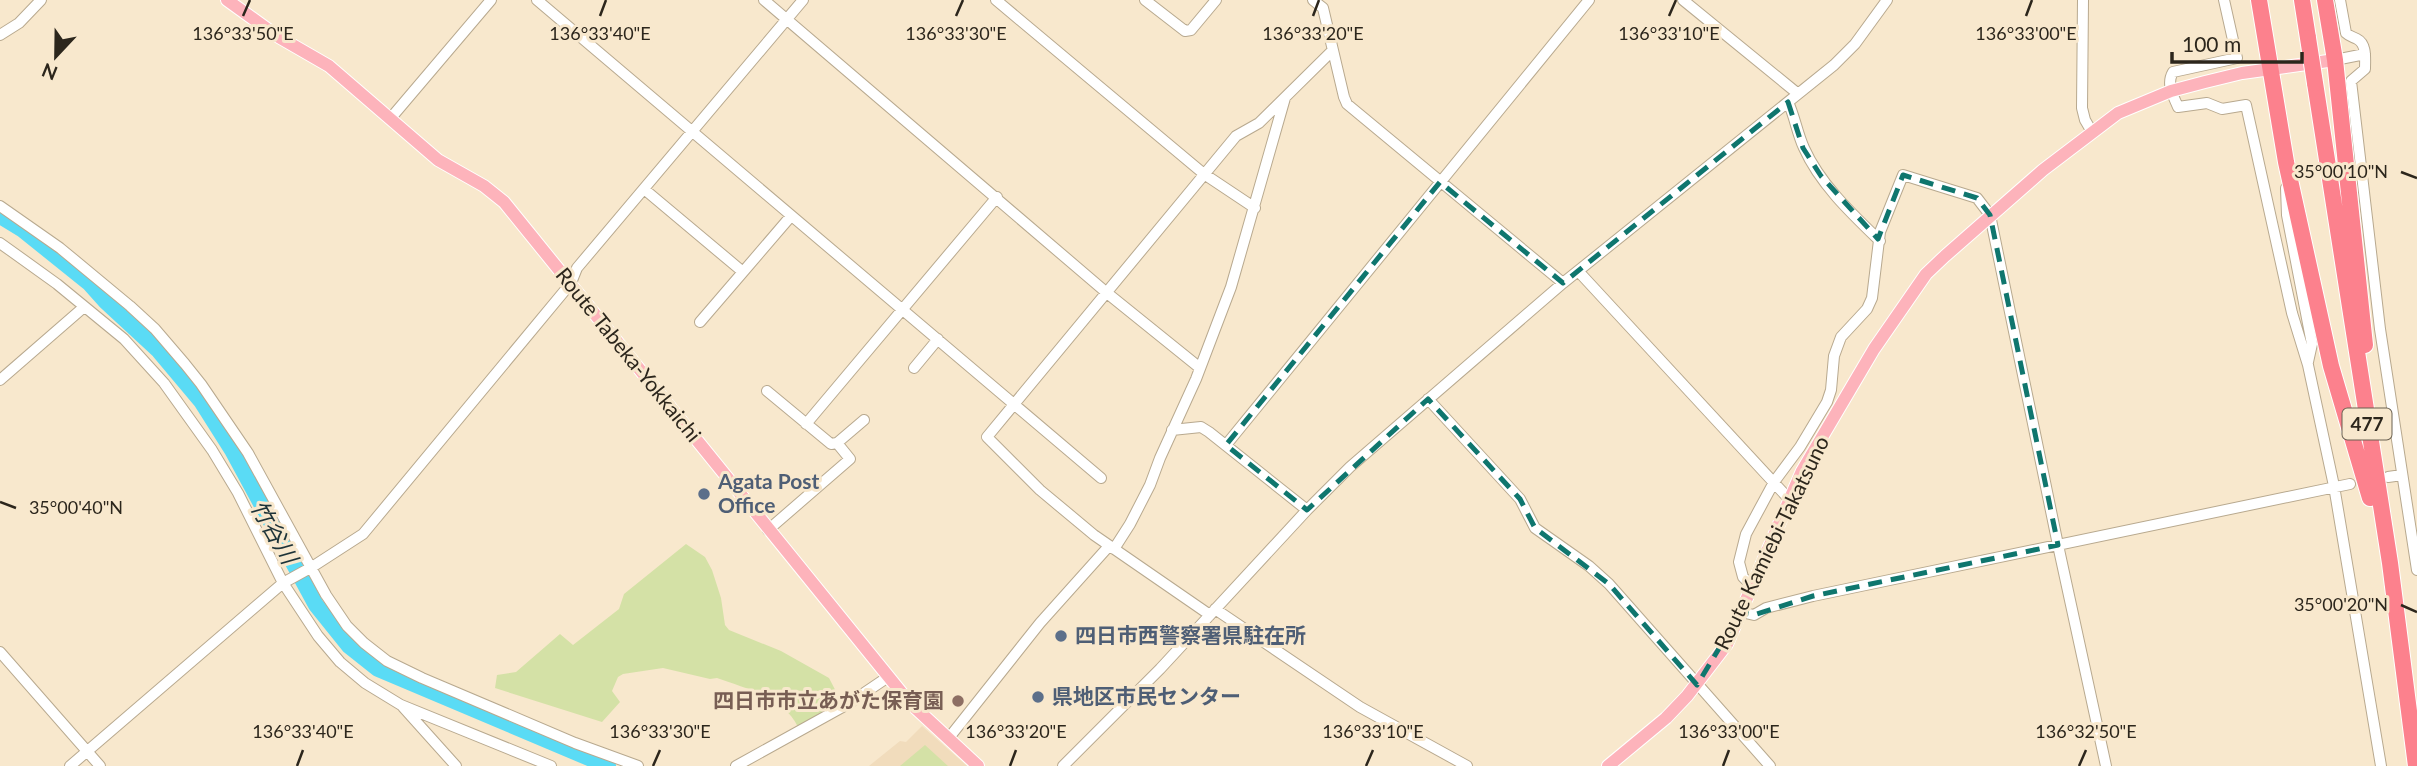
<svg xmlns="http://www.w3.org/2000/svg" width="2417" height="766" font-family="Lato,'Noto Sans JP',sans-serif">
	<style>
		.built { fill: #f1dcbc }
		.green { fill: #d4e1a6 }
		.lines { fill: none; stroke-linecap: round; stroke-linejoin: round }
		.river { stroke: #5adbf5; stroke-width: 16 }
		.minor-casing { stroke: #b8a98f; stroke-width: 12 }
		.major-casing { stroke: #fff; stroke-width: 14 }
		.highway-casing { stroke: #fff; stroke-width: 18 }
		.minor { stroke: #fff; stroke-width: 10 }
		.major { stroke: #fdb3bb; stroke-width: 12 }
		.highway { stroke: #fc818d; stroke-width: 16 }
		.highway-bridge-casing { stroke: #fff; stroke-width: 18; stroke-linecap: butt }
		.highway-bridge { stroke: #fc818d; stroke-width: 16 }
		.marked { fill: none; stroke: #0f766e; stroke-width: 5; stroke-dasharray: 14 9; stroke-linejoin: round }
		.ticks { fill: none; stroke: #2c261c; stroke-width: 2.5 }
		.service-dot { fill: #5c6f8a; stroke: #f8e8cd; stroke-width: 2.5 }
		.education-dot { fill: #8d6e63; stroke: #f8e8cd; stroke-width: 2.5 }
		.labels { text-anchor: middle; stroke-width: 6; stroke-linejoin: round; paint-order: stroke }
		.shield { fill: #f8e8cd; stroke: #696051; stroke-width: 2 }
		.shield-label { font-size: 19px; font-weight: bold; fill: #2c261c }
		.street-label { font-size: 21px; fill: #2c261c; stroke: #f8e8cd }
		.service-label { font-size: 21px; font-weight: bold; fill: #4e5e75; stroke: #f8e8cd; text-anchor: start }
		.education-label { font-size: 21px; font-weight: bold; fill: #785e54; stroke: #f8e8cd; text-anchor: end }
		.water-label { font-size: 23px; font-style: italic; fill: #1d3338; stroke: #f8e8cd }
		.ticks-label { font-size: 18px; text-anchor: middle; fill: #2c261c; stroke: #f8e8cd; stroke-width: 6; stroke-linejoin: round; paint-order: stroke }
	</style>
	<rect width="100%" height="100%" fill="#f8e8cd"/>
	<path class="built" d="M922,726L967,766H869L900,741L906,742Z"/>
	<path class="green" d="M686,544L705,557L712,570L721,598L725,625L729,630L781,651L829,678L843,705L798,727C784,697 747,689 717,678L710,679L663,668L623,674L618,677L612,691L620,702L602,722L495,688L497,675L516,672L560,634L573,645L619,609L624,594Z
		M925,745L948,766H900Z"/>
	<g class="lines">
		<path class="river" d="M0,216L23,230L89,283L106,302L159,351L201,401L232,450L316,605L349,646L378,669L608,766"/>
		<defs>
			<path id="minor" d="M537,0L1101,478
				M764,0L1107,293L1200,368
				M996,0L1204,174L1255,208
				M1145,0L1185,31L1191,30L1216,0
				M1313,0L1323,8L1344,97L1347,104L1563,283
				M1683,0L1797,93
				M2083,0L2082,108L2085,120L2092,132
				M2224,0L2237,58L2173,72C2166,84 2173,95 2178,107L2207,103L2222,109L2246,105L2292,313L2308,365L2334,486L2381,766
				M2340,0L2346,33C2349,36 2353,37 2357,39C2367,44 2365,59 2365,69L2351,81L2380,329L2417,570
				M0,35L19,23L41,0
				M2335,60L2365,54
				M1788,102C1795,117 1797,133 1804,148C1820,184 1852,214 1880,241
				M390,119L491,0
				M2286,188L2287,215L2312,344L2308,362
				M644,189L743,272L791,216
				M0,206L60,248L130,306L155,329L185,364L201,384L248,453L326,595L347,626L364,643L387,661L422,678L575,743L638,766
				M0,243L57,284L124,339L164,383L212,450L238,493L283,583L318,636L340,662L365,683L401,705L551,766
				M1579,272L1789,499
				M700,322L743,272
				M914,368L938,339
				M0,380L84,307
				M767,391L831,444L837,443
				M1428,399L1520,499L1535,528L1589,566L1609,584L1770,766
				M806,424L997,197
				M1172,430L1201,427L1209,432L1307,510
				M1226,445L1589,0
				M2388,477L2402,475
				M768,530L850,459L837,443L864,420
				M1114,549L1130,524L1150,485L1160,458L1196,379L1231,287L1285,98
				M1752,586L1743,577L1739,562L1746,534L1774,482L1800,447L1827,402L1831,390L1834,356L1841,337L1867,309L1872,298L1880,232L1903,175L1977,198L1990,215L2058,545L2106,766
				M1215,609L1360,707L1467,766
				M1741,612L1754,615L1766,608L1813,596L2350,484
				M1210,615L1094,535L1040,490L987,437L1236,136L1259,123L1332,51
				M0,652L100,766
				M403,707L456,766
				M948,739L1040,623L1109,546
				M70,766L283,583L312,567L363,534L571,283L577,268L803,0
				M736,766L848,704L888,677
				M1063,766L1160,669L1307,510L1350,467L1563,283L1834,65L1855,44L1887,0"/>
			<path id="major" d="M227,0L277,36L329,66L438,160L484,186L504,202L909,702L978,766
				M1608,766L1666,718L1687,696L1727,644L1802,471L1874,349L1926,274L1945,256L2043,170L2118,113L2171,91L2205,82L2242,73L2335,60"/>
			<path id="highway" d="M2259,0L2286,162L2331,366L2370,498
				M2302,0L2308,38
				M2325,0L2335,60L2365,345
				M2315,83L2390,563L2416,766"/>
		</defs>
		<use href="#minor" class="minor-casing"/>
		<use href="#major" class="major-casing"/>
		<use href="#highway" class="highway-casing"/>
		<use href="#minor" class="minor"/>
		<use href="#major" class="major"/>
		<use href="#highway" class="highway"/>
		<defs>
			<path id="highway-bridge" d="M2308,38L2315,83"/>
		</defs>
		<use href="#highway-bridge" class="highway-bridge-casing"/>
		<use href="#highway-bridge" class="highway-bridge"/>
	</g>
	<path class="marked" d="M1788,102L1803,148L1821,176L1878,239L1903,175L1977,198L1990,215L2058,545L1813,596L1754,615L1741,612L1697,685L1609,584L1535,528L1520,499L1428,399L1307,510L1226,445L1440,182L1563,283Z"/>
	<path class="ticks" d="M243,16L250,0M600,16L606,0M956,16L963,0M1313,16L1319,0M1669,16L1676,0M2026,16L2032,0M2401,172L2417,178M0,502L16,508M2401,605L2417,612M297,766L303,750M653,766L660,750M1010,766L1016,750M1366,766L1373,750M1723,766L1729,750M2079,766L2086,750"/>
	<g class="service-dot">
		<circle cx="704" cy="494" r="7"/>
		<circle cx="1061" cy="636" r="7"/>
		<circle cx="1038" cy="697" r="7"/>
	</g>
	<circle class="education-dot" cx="958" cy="701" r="7"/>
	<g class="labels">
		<rect class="shield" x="2342.5" y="408.5" width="49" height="31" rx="5"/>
		<g class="shield-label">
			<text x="2367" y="431">477</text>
		</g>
		<g class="street-label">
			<text transform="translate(628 355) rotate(51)" y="7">Route Tabeka-Yokkaichi</text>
			<text transform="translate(1772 543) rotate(-64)" y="7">Route Kamiebi-Takatsuno</text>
		</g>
		<g class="service-label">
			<text x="718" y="489">Agata Post<tspan x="718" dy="24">Office</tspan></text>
			<text x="1075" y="643">四日市西警察署県駐在所</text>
			<text x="1052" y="704">県地区市民センター</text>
		</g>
		<g class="education-label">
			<text x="944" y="708">四日市市立あがた保育園</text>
		</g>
		<g class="water-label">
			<text transform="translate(274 532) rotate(60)" y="8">竹谷川</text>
		</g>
	</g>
	<g class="ticks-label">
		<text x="243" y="40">136°33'50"E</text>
		<text x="600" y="40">136°33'40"E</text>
		<text x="956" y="40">136°33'30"E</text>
		<text x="1313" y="40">136°33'20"E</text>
		<text x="1669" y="40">136°33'10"E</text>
		<text x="2026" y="40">136°33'00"E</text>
		<text x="2341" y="178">35°00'10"N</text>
		<text x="76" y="514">35°00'40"N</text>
		<text x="2341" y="611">35°00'20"N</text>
		<text x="303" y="738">136°33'40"E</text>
		<text x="660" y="738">136°33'30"E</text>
		<text x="1016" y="738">136°33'20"E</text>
		<text x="1373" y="738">136°33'10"E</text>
		<text x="1729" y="738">136°33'00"E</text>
		<text x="2086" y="738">136°32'50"E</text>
	</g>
	<g transform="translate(56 56) rotate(202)" stroke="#f8e8cd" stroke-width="5" paint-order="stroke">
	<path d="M0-5L12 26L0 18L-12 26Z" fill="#2c261c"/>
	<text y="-10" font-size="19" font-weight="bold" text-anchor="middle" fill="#2c261c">N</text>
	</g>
	<path d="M2172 52v10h130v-10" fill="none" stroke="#2c261c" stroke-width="3.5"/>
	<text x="2182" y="52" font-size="21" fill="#2c261c" stroke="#f8e8cd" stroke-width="5" paint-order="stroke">100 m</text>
</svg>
